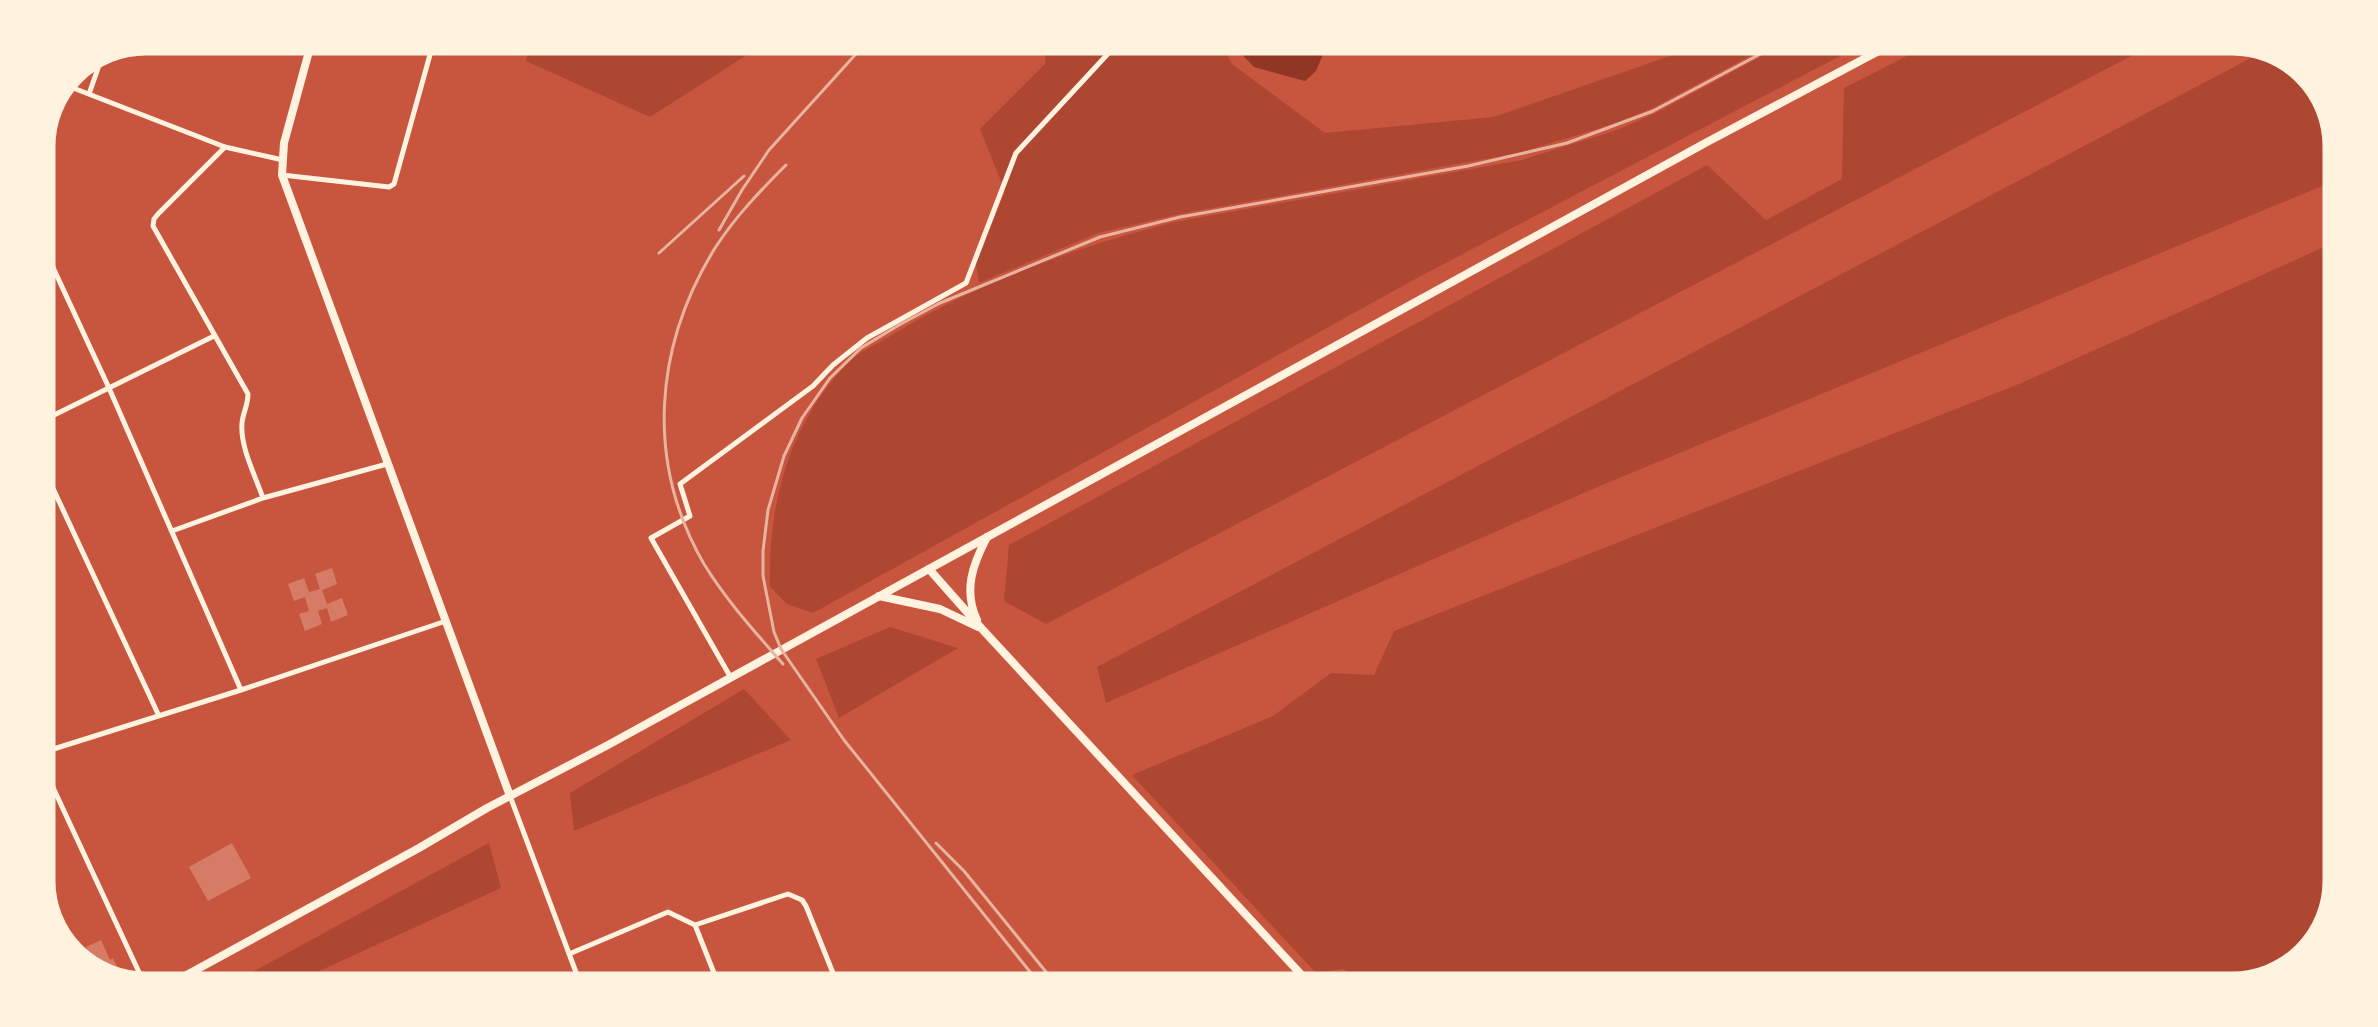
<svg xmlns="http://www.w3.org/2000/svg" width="2378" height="1027" font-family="'Source Sans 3',sans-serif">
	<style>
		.green { fill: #ae4732 }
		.water { fill: #8f3625 }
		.building { fill: #d67c66 }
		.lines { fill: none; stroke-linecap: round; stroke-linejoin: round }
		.minor { stroke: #fff3e0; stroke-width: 5 }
		.secondary { stroke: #fff3e0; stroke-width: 8 }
		.primary { stroke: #fff3e0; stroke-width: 8 }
		.rail { stroke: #e9b49f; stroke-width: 3 }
		.rim { fill: none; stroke: #fff3e0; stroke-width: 3 }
	</style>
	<rect width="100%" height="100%" fill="#c8553d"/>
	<path class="green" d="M529,44H764L650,117L526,61Z
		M1046,44H1222L1232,64L1325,133L1494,117L1670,56L1693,44H1772L1651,109L1613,124L1518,153L1179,214L1098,233L979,283L976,264L1005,191L980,129L1045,64Z
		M1784,44H1863L1417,278L813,613L787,604L770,587C768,504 789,423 849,362C859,352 875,345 887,338C971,285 1083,244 1180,221L1522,160L1617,130L1656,113Z
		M1930,44H2154L1046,624L1004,601L1009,545L1707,165L1766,220L1842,179L1844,88Z
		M2266,50L2271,51L2314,84L2334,140V181L1595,488L1106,703L1097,667Z
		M2333,243L2327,920L2289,966L2232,983H1358L1344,969L1316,973L1132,775L1273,716L1331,673L1374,675L1394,631L2019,384Z
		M890,627L958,648L839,718L816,659Z
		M744,689L791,740L574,831L570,793Z
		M489,843L501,888L293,983H254L249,974Z"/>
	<path class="water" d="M1232,44H1324L1326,47L1316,71L1305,81L1254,67Z"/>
	<path class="building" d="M332,568L337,584L322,590L327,604L342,598L348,615L331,622L327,608L318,611L322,624L305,631L299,614L309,611L305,597L294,601L288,584L304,578L309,592L320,589L315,574Z
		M232,843L251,878L208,901L189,867Z
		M101,940L110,960L113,958L120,974L115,976L116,978L107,976L92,964L93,963L86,947Z"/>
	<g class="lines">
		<path class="minor" d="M68,86L225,147L283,160
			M89,94L103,54
			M225,147L158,214L154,219L153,226L248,394C248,405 243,413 242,423C240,447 255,475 263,498L387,464
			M282,175L389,187L394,184L433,44
			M44,248L109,388L241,690
			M44,420L214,336
			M44,469L159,716
			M172,531L263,498
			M731,678L651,538L690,516L680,484L813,386L833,365L867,338L966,283L1016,153L1117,44
			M44,752L241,690L446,621
			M44,768L144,983
			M510,796L580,983
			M695,925L718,983
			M569,954L668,912L695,925L788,894L802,900L806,906L837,983"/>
		<path class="secondary" d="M311,44L284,143L282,175L510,796
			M929,569L982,629L1309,983
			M879,596L940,609L978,627
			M977,620C963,590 973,564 987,537"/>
		<path class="primary" d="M172,983L419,848L487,808L608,745L1709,141L1892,44"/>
		<path class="rail" d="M719,230L742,190L769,150L865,44
			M659,253L744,176
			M783,664C755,632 726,600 704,564C645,462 654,347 715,248C735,217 760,191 786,165
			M936,843L964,871L1055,983
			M1039,983L844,740L781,649L774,632L763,576V551L768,510L784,456L802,418L830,378L861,348L899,325L940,303L1100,237L1180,217L1468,166L1567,143L1653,111L1779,44"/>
	</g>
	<path d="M0 0H2378V1027H0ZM146 54H2232A92 92 0 0 1 2324 146V881A92 92 0 0 1 2232 973H146A92 92 0 0 1 54 881V146A92 92 0 0 1 146 54Z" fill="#fff3e0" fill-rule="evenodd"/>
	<path class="rim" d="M146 54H2232A92 92 0 0 1 2324 146V881A92 92 0 0 1 2232 973H146A92 92 0 0 1 54 881V146A92 92 0 0 1 146 54Z"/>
</svg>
